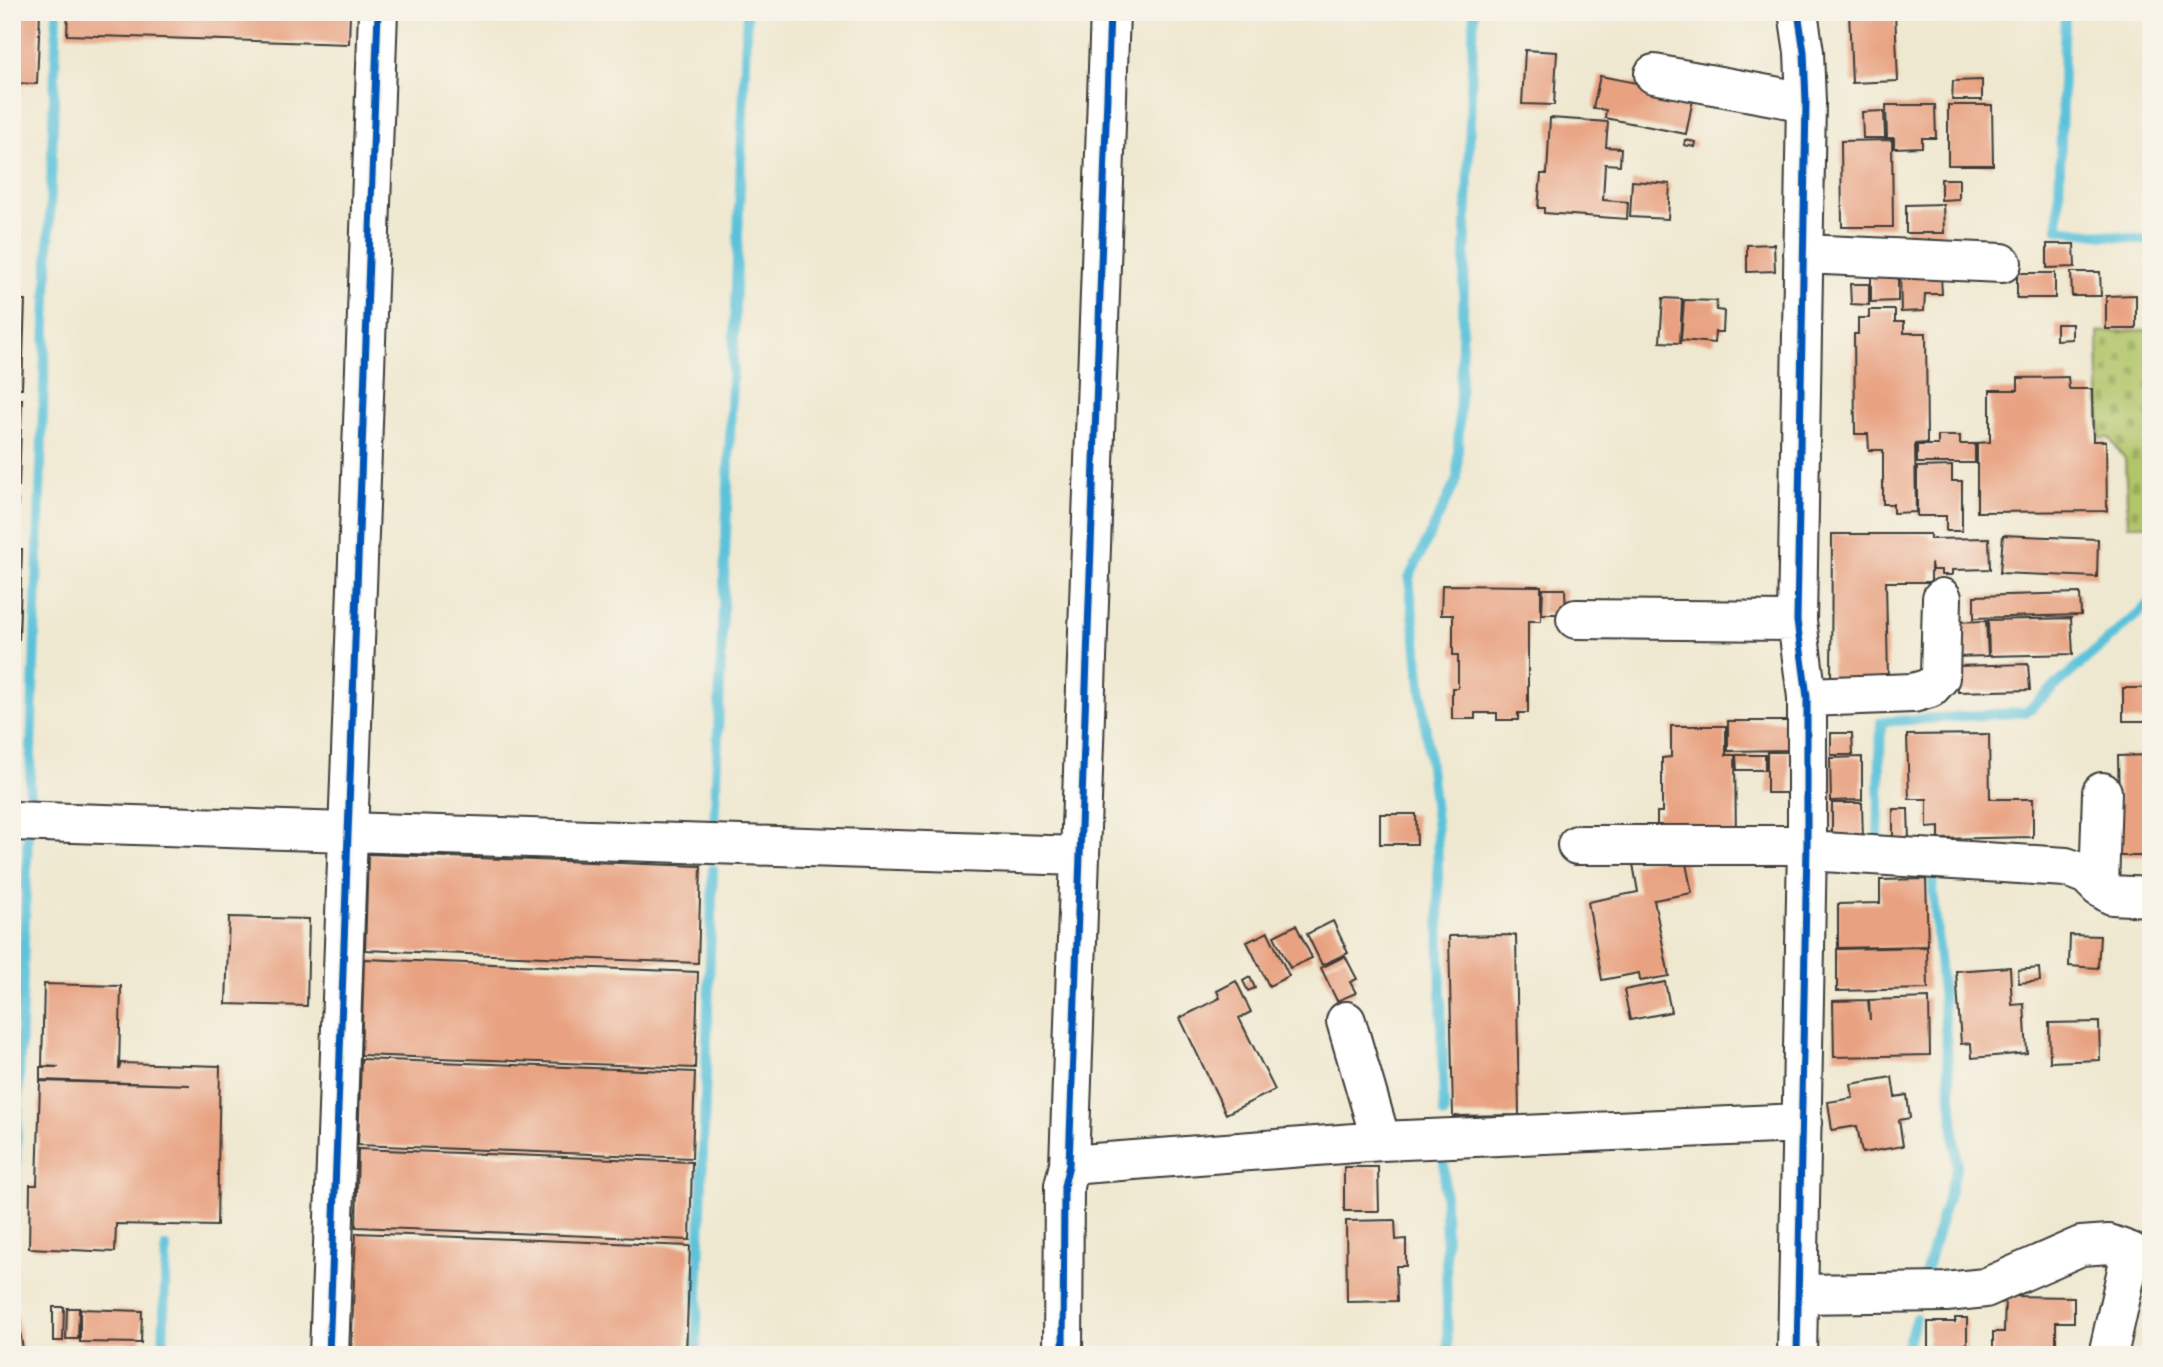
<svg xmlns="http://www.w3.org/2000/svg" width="2163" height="1367" font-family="Dekko,sans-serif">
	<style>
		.cemetery { fill: url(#cemetery-stones); stroke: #667042; stroke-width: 2 }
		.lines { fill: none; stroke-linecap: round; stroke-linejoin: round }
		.stream { stroke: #5cc2da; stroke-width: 10 }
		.building { fill: #e8a281 }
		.minor-casing { stroke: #3c3b37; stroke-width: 42 }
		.minor { stroke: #fff; stroke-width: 38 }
		.cycleway-casing { stroke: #f7f3e8; stroke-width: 11 }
		.cycleway { stroke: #0057b8; stroke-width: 7 }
	</style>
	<defs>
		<pattern id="cemetery-stones" width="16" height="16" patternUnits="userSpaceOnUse" patternTransform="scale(1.75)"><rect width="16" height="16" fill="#b1c569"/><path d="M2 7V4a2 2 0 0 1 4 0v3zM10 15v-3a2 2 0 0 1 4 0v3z" fill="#98a95a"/></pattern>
	</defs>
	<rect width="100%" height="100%" fill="#f7f3e8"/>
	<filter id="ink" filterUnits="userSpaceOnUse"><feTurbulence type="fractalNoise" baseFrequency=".0143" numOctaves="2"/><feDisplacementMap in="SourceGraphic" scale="14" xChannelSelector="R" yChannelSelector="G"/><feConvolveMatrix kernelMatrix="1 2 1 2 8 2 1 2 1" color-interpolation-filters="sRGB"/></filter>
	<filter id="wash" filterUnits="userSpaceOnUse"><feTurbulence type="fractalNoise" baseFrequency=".00686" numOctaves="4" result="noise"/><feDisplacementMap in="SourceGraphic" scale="28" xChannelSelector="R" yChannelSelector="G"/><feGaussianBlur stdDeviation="1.57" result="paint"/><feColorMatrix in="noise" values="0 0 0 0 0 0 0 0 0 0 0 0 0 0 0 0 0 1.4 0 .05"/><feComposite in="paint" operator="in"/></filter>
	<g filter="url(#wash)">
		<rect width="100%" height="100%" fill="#efe8d0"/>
		<path class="cemetery" d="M2151,330V525H2128L2125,459L2109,438H2100L2098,332Z"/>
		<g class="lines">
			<path class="stream" d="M2065,12L2058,229L2151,241
				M29,808L57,12
				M714,832L747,12
				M1878,840L1881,722L2026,712L2151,602
				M1923,874L1932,875L1957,1166L1923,1281
				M1444,1114L1437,830L1409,578L1457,479L1474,12
				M1444,1160L1448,1355
				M14,1219L28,834
				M163,1355L166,1247
				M696,1355L713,869
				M1904,1355L1916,1318"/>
		</g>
		<g id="blocks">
			<path class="building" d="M12,12H40L37,84L12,83Z
				M68,12H350L349,44L67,35Z
				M1849,12H1895L1898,81L1852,83Z
				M1525,50L1557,52L1554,105L1522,104Z
				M1600,76L1694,94L1686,134L1605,118L1606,110L1593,108Z
				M1982,80V100H1952L1953,81Z
				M1886,105H1935L1936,138H1922V147L1894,148V138H1887Z
				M1948,105H1992L1993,165H1948Z
				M1884,111L1885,138H1863L1862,112Z
				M1550,118L1608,122L1606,147L1621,148L1620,165L1605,164L1603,200L1628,202L1627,219L1544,213V208H1538L1541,174H1547Z
				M1685,140L1696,142L1695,147L1684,145Z
				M1892,140L1893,227H1842L1841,141Z
				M1941,179H1959V199L1941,200Z
				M1632,181L1670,184L1668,219L1630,217Z
				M1943,204L1944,233H1906V205Z
				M1774,244L1775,271L1747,272V245Z
				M2047,244H2074L2075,267L2047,268Z
				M1900,271L1941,276L1942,294H1925L1924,311L1901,312Z
				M2071,272H2100L2101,296H2072Z
				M2017,273H2055V298H2017Z
				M1871,276H1898V301L1871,302Z
				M1850,284H1869V305L1851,304Z
				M2136,295V329H2106V296Z
				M1663,298L1682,299L1680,343L1660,342Z
				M12,300H25L22,388H12Z
				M1684,300L1717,301L1716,310L1724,311L1723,332H1715L1714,343L1681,340Z
				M1869,310H1895V322H1904V333H1926L1927,443L1915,444L1916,512L1893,513V504H1883V450H1869L1868,434H1855L1854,334H1858V318H1869Z
				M2056,324H2072V339L2056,340Z
				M2068,377L2069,389H2092L2093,441H2106L2107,511L1977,512V443L1990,442V390H2018V378Z
				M12,399H22L19,486H12Z
				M1938,436H1960V444H1975V463H1917V445H1938Z
				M1952,466V481H1962V531H1946V516H1917V467Z
				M12,500H18L17,537H12Z
				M1832,534H1930V539L1989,538L1990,569L1952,570V575H1941V570H1932L1931,563V582H1886L1888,679H1831Z
				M2003,535L2098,539L2097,577L2000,573Z
				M12,549H22L19,639H12Z
				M1442,585L1541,586V621H1528V713H1518V720H1497V713H1475V719H1452V688H1458V655H1453V615H1441Z
				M1543,589H1565L1566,614H1542Z
				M2080,593L2081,615L1974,618V596Z
				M2071,618L2073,654L1989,656L1988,620Z
				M1986,621L1988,656L1953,657L1952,622Z
				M12,656H17L15,737H12Z
				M2028,664L2030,690L1958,692L1957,666Z
				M2123,688H2148L2149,721H2123Z
				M1728,721H1790L1791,750L1728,751Z
				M1671,726H1726V755H1735L1736,837L1657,838V812H1662V758L1671,757Z
				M1831,733H1852L1853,755H1831Z
				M1989,734L1990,799H2033V837L1939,839V827L1927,828V799H1909L1907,735Z
				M1767,752H1789L1790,793H1767Z
				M1736,755H1765V770H1737Z
				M2151,755V856H2120L2118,756Z
				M1862,757V800L1831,801L1830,758Z
				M1832,803H1862L1863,840H1832Z
				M1893,809H1908L1909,840H1893Z
				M1380,814H1416L1417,844H1380Z
				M368,854L701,866L698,963L365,950Z
				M1684,854L1692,893L1654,900L1669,976L1640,981L1639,973L1602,980L1588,902L1638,892L1633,864Z
				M1926,879L1928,946L1838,948V904L1880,903V880Z
				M229,917L309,919L307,1006L226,1004Z
				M1333,921L1348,953L1322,965L1307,934Z
				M1296,925L1312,958L1290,968L1274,936Z
				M1268,932L1289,976L1269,986L1247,942Z
				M1516,935L1519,1115L1453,1116L1449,936Z
				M2070,935L2100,936L2098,968L2069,966Z
				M1927,947L1928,989L1837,991V949Z
				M1345,956L1357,979L1350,982L1356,993L1337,1001L1321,968Z
				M364,959L698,972L695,1068L361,1055Z
				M2010,967L2012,1005L2024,1004L2027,1053L1972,1058L1971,1043L1961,1044L1956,971Z
				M2039,968L2040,981L2019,983L2018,970Z
				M1250,977L1255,988L1248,991L1243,981Z
				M1236,981L1251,1012L1239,1018L1275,1090L1226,1114L1180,1018L1220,998L1217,991Z
				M1665,982L1671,1012L1630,1020L1624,990Z
				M44,984L121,986L119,1069L121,1063L220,1066L217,1226L116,1224L115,1252L29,1248L30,1185H37L40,1081L190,1085L40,1080V1067H59L42,1066Z
				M1929,998L1930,1055L1834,1057L1833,1001L1868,1000L1870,1020L1869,1000Z
				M2099,1022L2100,1060L2050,1062L2049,1023Z
				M361,1059L695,1072L692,1158L358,1145Z
				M1892,1077L1895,1097L1907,1095L1910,1118L1899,1120L1903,1146L1862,1153L1857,1126L1832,1130L1828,1102L1853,1098L1851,1084Z
				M358,1149L692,1162L690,1240L356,1227Z
				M1344,1167H1378L1379,1211H1344Z
				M1395,1220L1396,1240L1406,1239V1266H1396L1397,1301L1347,1302L1346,1221Z
				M356,1233L690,1246L686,1355H351Z
				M2005,1296L2074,1297V1322H2056V1355H1993V1332H2004Z
				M53,1307H64L63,1341H53Z
				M67,1308H79L78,1339H66Z
				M80,1309L142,1311L141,1343L80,1342Z
				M12,1314H17L24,1355H12Z
				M1955,1318H1967V1350L1928,1351V1322H1955Z
				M77,1352H147V1355H77Z"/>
		</g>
	</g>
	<g filter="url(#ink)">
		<use href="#blocks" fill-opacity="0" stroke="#3c3b37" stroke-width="2"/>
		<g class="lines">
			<defs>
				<path id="minor" d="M1654,74L1806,102
					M1803,254L2002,263
					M1576,619L1797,621
					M1807,697L1913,693L1930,688L1940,677L1942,598
					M12,821L1080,856
					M1577,845H1807
					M1807,851L2066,867L2087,875L2099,887L2112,895L2151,897
					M2099,887L2102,792
					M1346,1021L1381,1141
					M1069,1165L1381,1141L1802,1123
					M1798,1294L1946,1292L1985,1288L2081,1246L2109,1244L2131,1252L2108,1355
					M329,1355L378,12
					M1063,1355L1064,1186L1069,1165L1110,12
					M1797,1355L1807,845V697L1797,621L1806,102L1804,52L1798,12"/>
			</defs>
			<use href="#minor" class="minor-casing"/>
			<use href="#minor" class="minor"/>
			<defs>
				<path id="cycleway" d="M329,1355L378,12
					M1063,1355L1064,1186L1069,1165L1110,12
					M1797,1355L1807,845V697L1797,621L1806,102L1804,52L1798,12"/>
			</defs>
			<use href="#cycleway" class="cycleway-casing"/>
			<use href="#cycleway" class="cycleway"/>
		</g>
	</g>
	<rect width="2163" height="1367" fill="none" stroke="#f7f3e8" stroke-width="42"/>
</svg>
